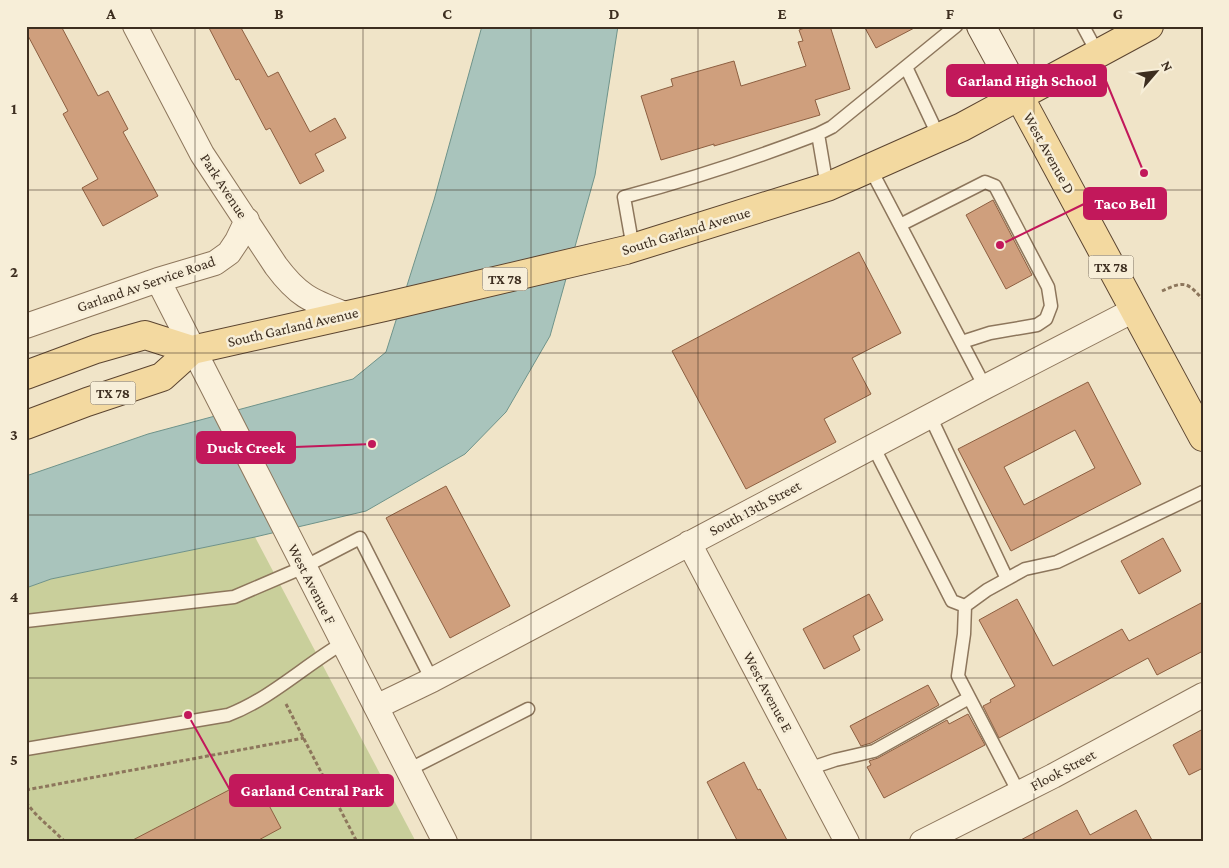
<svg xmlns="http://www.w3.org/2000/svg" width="1229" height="868" font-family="'Crimson Pro',serif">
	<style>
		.green { fill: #c9cf9b }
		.water { fill: #a9c4bc; stroke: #6f938a }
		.building { fill: #cf9f7d; stroke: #8d5f41; fill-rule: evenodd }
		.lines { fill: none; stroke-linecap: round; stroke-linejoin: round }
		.lane-casing { stroke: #8d765c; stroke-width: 15 }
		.street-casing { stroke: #8d765c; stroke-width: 26 }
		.secondary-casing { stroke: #6f573f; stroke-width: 30 }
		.primary-casing { stroke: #5b4430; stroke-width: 30 }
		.path { stroke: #8d765c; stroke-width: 3; stroke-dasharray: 4 2.5; stroke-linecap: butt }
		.lane { stroke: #faf1dc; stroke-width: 12 }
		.street { stroke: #faf1dc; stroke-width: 24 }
		.secondary { stroke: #faf1dc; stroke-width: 28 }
		.primary { stroke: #f3d9a0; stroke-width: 28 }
		.grid { fill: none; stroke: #3d2e20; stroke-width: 1; stroke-opacity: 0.55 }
		.labels { text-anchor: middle; stroke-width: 5; stroke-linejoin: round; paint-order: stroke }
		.shield { fill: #f7eed8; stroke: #756857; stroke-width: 1 }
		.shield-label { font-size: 14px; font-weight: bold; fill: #3d2e20 }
		.street-label { font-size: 15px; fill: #3d2e20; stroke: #f7eed8 }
		.leader { fill: none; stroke: #c2185b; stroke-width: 2 }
		.callout-dot { fill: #c2185b; stroke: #f7eed8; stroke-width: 2 }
		.callout { fill: #c2185b; stroke: #c2185b; stroke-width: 2 }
		.callout-label { font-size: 16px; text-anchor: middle; font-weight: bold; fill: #fff }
		.neatline { fill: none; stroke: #3d2e20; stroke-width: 2 }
		.grid-label { font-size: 16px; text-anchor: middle; font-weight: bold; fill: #3d2e20 }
	</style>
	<rect width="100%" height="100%" fill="#f0e4c8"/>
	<path class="green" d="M255,537L416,842H26V588L51,579Z"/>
	<path class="water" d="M482,26H618L595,175L550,336L506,412L465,454L366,511L255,537L51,579L26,588V476L148,434L353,379L386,352L434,200Z"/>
	<path class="building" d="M26,26H61L98,96L108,91L128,129L123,132L158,196L103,226L82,188L98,179L63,114L68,111L26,32Z
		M208,26H240L268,77L278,72L310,132L335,118L346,138L315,154L324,171L300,184L270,128L266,130L239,79L236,80Z
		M810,26H830L850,89L815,100L820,115L714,146V144L661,160L641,96L673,86L671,79L734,61L741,86L806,66L798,42L803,41L799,30Z
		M864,26H918L876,48Z
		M993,200L1032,275L1006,289L966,215Z
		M859,252L901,333L852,358L871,394L824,419L836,442L746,489L672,351Z
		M1088,382L1141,484L1011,551L958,449ZM1075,430L1095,468L1024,505L1004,467Z
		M446,486L510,606L450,638L386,518Z
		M1163,538L1181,571L1139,594L1121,561Z
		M869,594L883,620L853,636L860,650L824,669L803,629Z
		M1017,599L1053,666L1122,629L1129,641L1203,602V651L1157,675L1148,658L999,738L983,706L991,702L990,700L1015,686L979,620Z
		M928,685L939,705L871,743L861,746L850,726Z
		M968,714L985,745L884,798L867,767L871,765L869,761L878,758L947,720L949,724Z
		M1203,729V768L1189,775L1173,745Z
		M744,762L758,790L760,789L788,842H738L707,782Z
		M254,777L281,828L255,842H129Z
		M1077,810L1090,835L1136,810L1153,842H1017Z"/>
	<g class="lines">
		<defs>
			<path id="lane" d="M1083,26L1098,54
				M906,67L939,137
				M870,168L985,387
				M827,187L818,134L832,127L956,26
				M900,225L985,182L995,186L1048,287L1051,306L1046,319L1037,325L990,333L962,342
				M633,248L624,197C691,179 753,159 818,134
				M930,416L1007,579L1025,569L1057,562L1203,492
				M873,446L952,601L965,606L987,590L1007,579
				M965,606L964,634L958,676L1019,793
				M26,621L234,597L304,567L360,538L432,680
				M26,749L228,715C270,699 304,666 343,643
				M808,769L835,760L874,751L969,698
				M408,770L528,709"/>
			<path id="street" d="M135,26L202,154L276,266C299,297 312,301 347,315
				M158,280L445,842
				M26,326L158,280L215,263L229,253L237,241L247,220
				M689,543L847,842
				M376,707L432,680L985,387L1134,310
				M922,842L1053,776L1203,695"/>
			<path id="secondary" d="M981,26L1019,96"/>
			<path id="primary" d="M1019,96L1203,437
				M26,375L96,349L145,335L192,350
				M26,425L87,402L162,377L192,350L384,307L626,250L827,187L962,127L1149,26"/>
		</defs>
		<use href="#lane" class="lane-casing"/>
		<use href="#street" class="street-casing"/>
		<use href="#secondary" class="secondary-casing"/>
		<use href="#primary" class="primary-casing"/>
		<path class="path" d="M1162,291C1171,287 1182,281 1190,287C1195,290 1198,295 1203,299
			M286,704L357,842
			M26,790L304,738
			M26,802C37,818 52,828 65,842"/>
		<use href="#lane" class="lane"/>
		<use href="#street" class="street"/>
		<use href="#secondary" class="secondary"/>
		<use href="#primary" class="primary"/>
	</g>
	<path class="grid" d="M195,26V842M363,26V842M531,26V842M698,26V842M866,26V842M1034,26V842M26,190H1203M26,353H1203M26,515H1203M26,678H1203"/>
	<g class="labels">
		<g class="shield">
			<rect x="1088.5" y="255.5" width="45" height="23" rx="4"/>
			<rect x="482.5" y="267.5" width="45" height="23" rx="4"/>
			<rect x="90.5" y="381.5" width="45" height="23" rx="4"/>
		</g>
		<g class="shield-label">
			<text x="1111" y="272">TX 78</text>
			<text x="505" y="284">TX 78</text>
			<text x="113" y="398">TX 78</text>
		</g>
		<g class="street-label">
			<text transform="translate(1049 153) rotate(61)" y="5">West Avenue D</text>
			<text transform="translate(224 186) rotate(57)" y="5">Park Avenue</text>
			<text transform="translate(686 231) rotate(-17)" y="5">South Garland Avenue</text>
			<text transform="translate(146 284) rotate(-19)" y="5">Garland Av Service Road</text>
			<text transform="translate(293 327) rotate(-13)" y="5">South Garland Avenue</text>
			<text transform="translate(755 508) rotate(-28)" y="5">South 13th Street</text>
			<text transform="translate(312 584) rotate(63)" y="5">West Avenue F</text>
			<text transform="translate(768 692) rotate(62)" y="5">West Avenue E</text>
			<text transform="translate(1063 770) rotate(-28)" y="5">Flook Street</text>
		</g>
	</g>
	<path class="leader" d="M1144 173L1106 81M1000 245L1084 204M372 444L295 447M188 715L230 790"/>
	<g class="callout-dot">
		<circle cx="1144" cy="173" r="5"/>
		<circle cx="1000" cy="245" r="5"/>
		<circle cx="372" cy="444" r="5"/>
		<circle cx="188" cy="715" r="5"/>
	</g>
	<g class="callout">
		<rect x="947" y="65" width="159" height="31" rx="5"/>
		<rect x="1084" y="188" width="82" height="31" rx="5"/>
		<rect x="197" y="432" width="98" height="31" rx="5"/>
		<rect x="230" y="775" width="163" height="31" rx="5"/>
	</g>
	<g class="callout-label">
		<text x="1027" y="86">Garland High School</text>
		<text x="1125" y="209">Taco Bell</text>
		<text x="246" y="453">Duck Creek</text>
		<text x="312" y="796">Garland Central Park</text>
	</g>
	<rect width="1229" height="868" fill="none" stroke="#f7eed8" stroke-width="55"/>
	<g transform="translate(1156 72) rotate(62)" stroke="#f7eed8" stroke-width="4" paint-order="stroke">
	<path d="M0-4L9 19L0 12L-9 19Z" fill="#3d2e20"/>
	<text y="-8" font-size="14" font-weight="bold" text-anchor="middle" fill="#3d2e20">N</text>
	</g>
	<rect x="28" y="28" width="1174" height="812" class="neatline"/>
	<g class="grid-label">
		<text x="111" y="19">A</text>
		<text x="279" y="19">B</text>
		<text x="447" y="19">C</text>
		<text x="614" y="19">D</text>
		<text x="782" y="19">E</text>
		<text x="950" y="19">F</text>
		<text x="1118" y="19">G</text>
		<text x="14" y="114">1</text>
		<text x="14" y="277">2</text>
		<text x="14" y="440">3</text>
		<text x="14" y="602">4</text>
		<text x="14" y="765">5</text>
	</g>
</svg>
